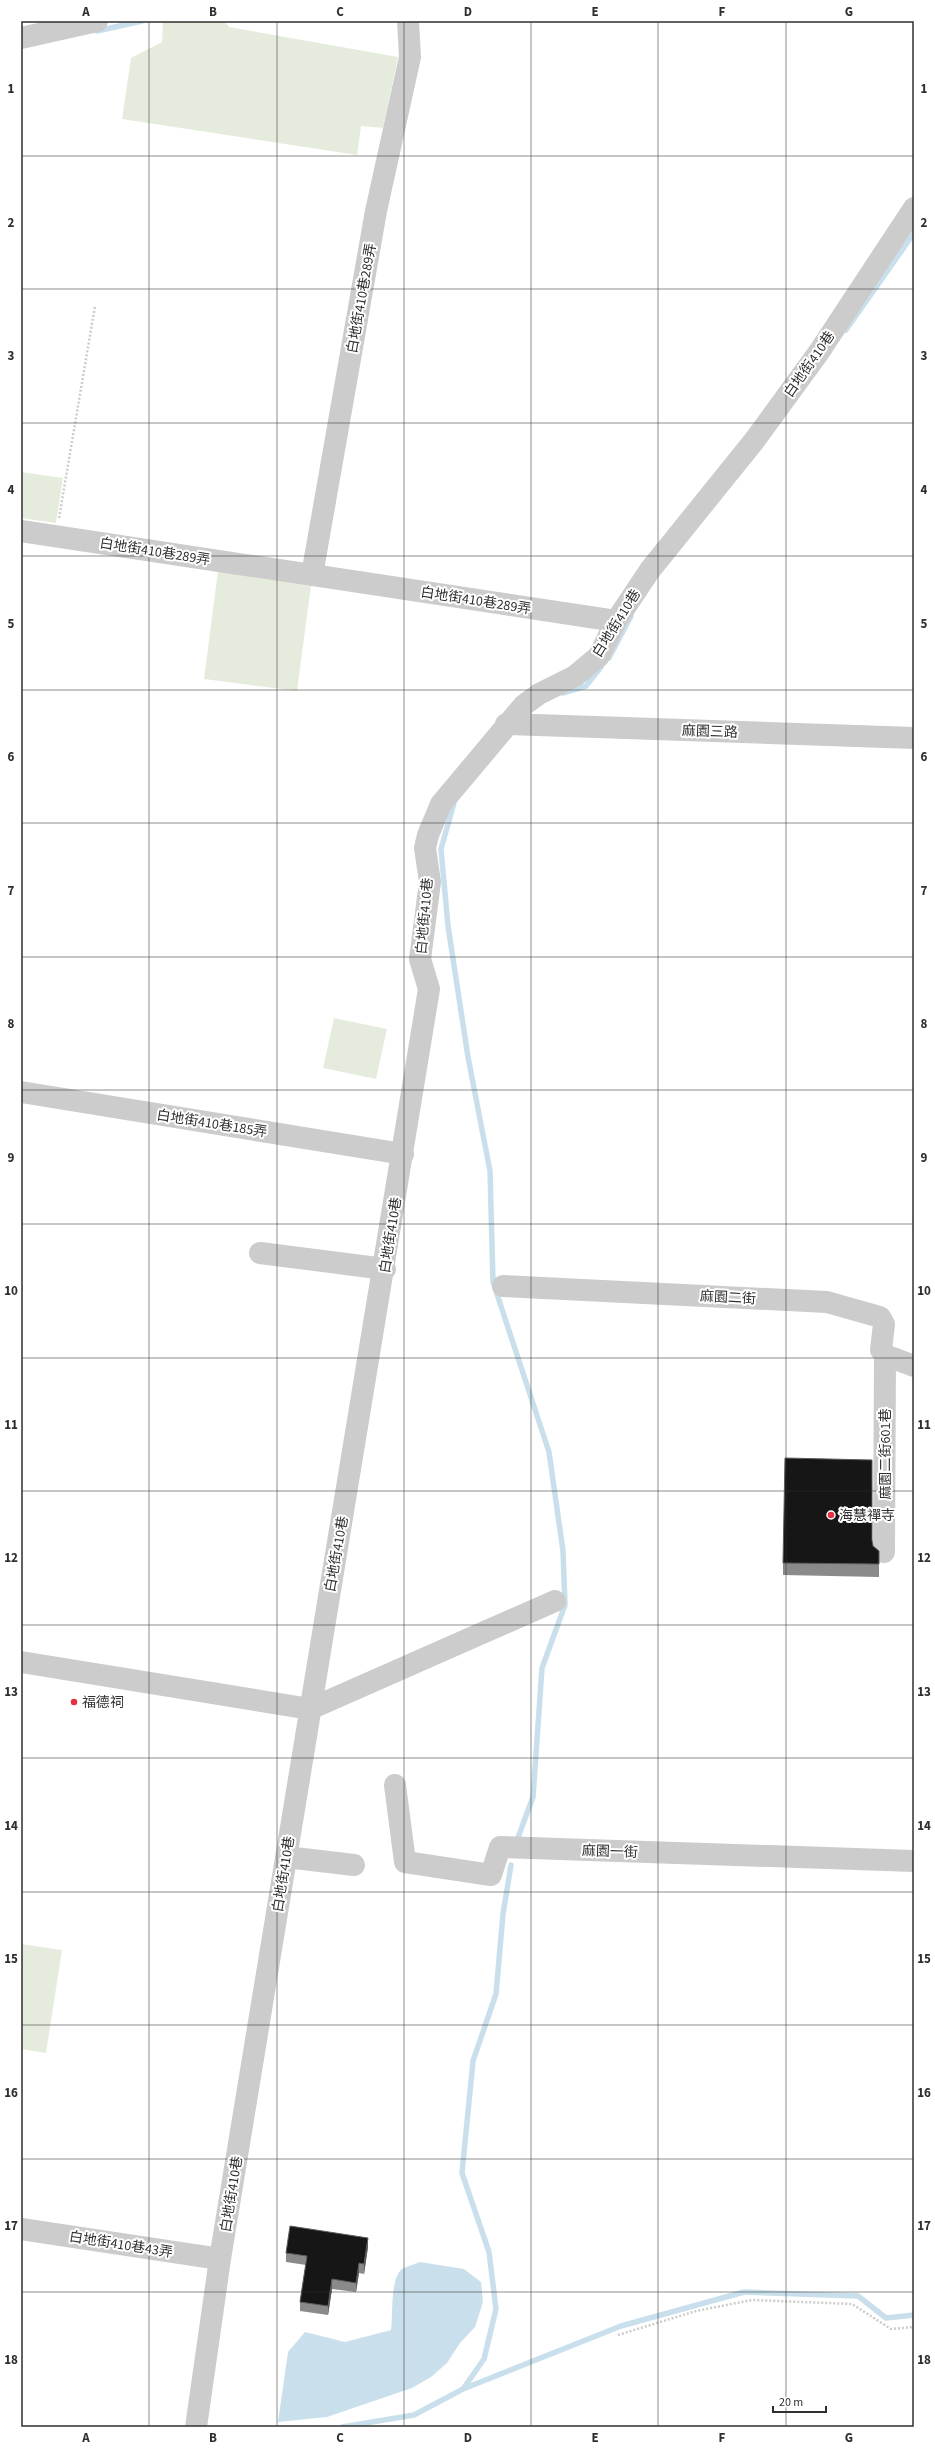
<svg xmlns="http://www.w3.org/2000/svg" width="935" height="2448" font-family="'Source Sans 3','Noto Sans TC',sans-serif">
	<style>
		.green { fill: #e6ecdd }
		.water { fill: #c9e0ec }
		.lines { fill: none; stroke-linecap: round; stroke-linejoin: round }
		.stream { stroke: #c9e0ec; stroke-width: 5.5 }
		.path { stroke: #ccc; stroke-width: 2.5; stroke-dasharray: 2 2; stroke-linecap: butt }
		.minor { stroke: #ccc; stroke-width: 22 }
		.wall { fill: #8a8a8a }
		.shaded-wall { fill: #5c5c5c }
		.building { fill: #161616; stroke: #5c5c5c }
		.grid { fill: none; stroke: #2f2f2f; stroke-width: 1; stroke-opacity: 0.55 }
		.poi-dot { fill: #e73044; stroke: #fff; stroke-width: 1.5 }
		.labels { text-anchor: middle; stroke-width: 4; stroke-linejoin: round; paint-order: stroke }
		.street-label { font-size: 14px; fill: #2f2f2f; stroke: #fff }
		.poi-label { font-size: 14px; fill: #2f2f2f; stroke: #fff; text-anchor: start }
		.neatline { fill: none; stroke: #2f2f2f; stroke-width: 1.5 }
		.grid-label { font-size: 13px; text-anchor: middle; font-weight: bold; fill: #2f2f2f }
	</style>
	<rect width="100%" height="100%" fill="#fff"/>
	<path class="green" d="M163,21H224L229,27L398,57L383,128L361,126L357,155L122,119L131,58L162,42Z
		M21,472L63,478L56,523L21,518Z
		M219,563L312,578L297,691L204,679Z
		M334,1018L387,1029L376,1079L323,1068Z
		M21,1944L62,1950L46,2053L21,2049Z"/>
	<path class="water" d="M420,2262L464,2269L481,2282L483,2302L475,2327L460,2343L447,2363L431,2377L412,2388L327,2417L278,2422L288,2352L305,2332L345,2342L391,2330C393,2314 390,2279 402,2269C407,2266 415,2264 420,2262Z"/>
	<g class="lines">
		<path class="stream" d="M97,31L142,21
			M846,330L914,233
			M609,658L631,616
			M563,693L586,686L601,667
			M454,803L441,849L448,926L468,1057L490,1171L493,1282L549,1452L563,1551L565,1605L542,1668L533,1797L516,1843
			M463,2389L621,2326L744,2292L858,2296L886,2318L914,2315
			M342,2427L414,2415L463,2389L484,2359L496,2309L489,2252L462,2173L473,2061L496,1994L503,1914L511,1865"/>
		<path class="path" d="M59,518L95,306
			M618,2335L696,2311L752,2300L852,2304L891,2329L914,2327"/>
		<path class="minor" d="M21,38L97,21
			M21,531L616,621
			M312,575L376,211L410,57L408,21
			M506,724L914,738
			M21,1092L403,1154
			M260,1253L385,1269
			M503,1286L827,1302L880,1317L884,1324L881,1350L885,1355L914,1366
			M884,1552L885,1355
			M21,1662L310,1709L555,1601
			M395,1785L405,1862L491,1875L500,1847L914,1861
			M286,1857L354,1865
			M21,2229L220,2259
			M196,2427L220,2259L429,989L420,959L430,882L425,848L428,835L441,804L524,705L539,694L575,676L599,656L616,621L650,570L754,441L819,352L914,208"/>
	</g>
	<path class="wall" d="M872,1540L873,1546L879,1551V1577L783,1575V1563Z
		M368,2247L364,2274L359,2273L356,2292L332,2289L328,2315L300,2311V2302L306,2265L286,2262V2253Z"/>
	<path class="shaded-wall" d="M368,2238V2247L364,2274V2264Z
		M359,2263V2273L356,2292V2283Z
		M332,2279V2289L328,2315V2306Z"/>
	<path class="building" d="M785,1458L872,1460V1540L873,1546L879,1551V1564L783,1563Z
		M290,2226L368,2238L364,2264L359,2263L356,2283L332,2279L328,2306L300,2302L307,2256L286,2253Z"/>
	<path class="grid" d="M149,21V2427M277,21V2427M404,21V2427M531,21V2427M658,21V2427M786,21V2427M21,156H914M21,289H914M21,423H914M21,556H914M21,690H914M21,823H914M21,957H914M21,1090H914M21,1224H914M21,1358H914M21,1491H914M21,1625H914M21,1758H914M21,1892H914M21,2025H914M21,2159H914M21,2292H914"/>
	<g class="poi-dot">
		<circle cx="831" cy="1515" r="4"/>
		<circle cx="74" cy="1702" r="4"/>
	</g>
	<g class="labels">
		<g class="street-label">
			<text transform="translate(361 298) rotate(-80)" y="5">白地街410巷289弄</text>
			<text transform="translate(809 364) rotate(-55)" y="5">白地街410巷</text>
			<text transform="translate(155 551) rotate(9)" y="5">白地街410巷289弄</text>
			<text transform="translate(476 600) rotate(9)" y="5">白地街410巷289弄</text>
			<text transform="translate(616 623) rotate(-58)" y="5">白地街410巷</text>
			<text transform="translate(710 731) rotate(2)" y="5">麻園三路</text>
			<text transform="translate(424 916) rotate(-85)" y="5">白地街410巷</text>
			<text transform="translate(212 1123) rotate(9)" y="5">白地街410巷185弄</text>
			<text transform="translate(390 1235) rotate(-81)" y="5">白地街410巷</text>
			<text transform="translate(728 1297) rotate(3)" y="5">麻園二街</text>
			<text transform="translate(885 1454) rotate(-90)" y="5">麻園二街601巷</text>
			<text transform="translate(336 1554) rotate(-80)" y="5">白地街410巷</text>
			<text transform="translate(610 1851) rotate(2)" y="5">麻園一街</text>
			<text transform="translate(283 1874) rotate(-81)" y="5">白地街410巷</text>
			<text transform="translate(231 2194) rotate(-81)" y="5">白地街410巷</text>
			<text transform="translate(121 2244) rotate(9)" y="5">白地街410巷43弄</text>
		</g>
		<g class="poi-label">
			<text x="839" y="1520">海慧禪寺</text>
			<text x="82" y="1707">福德祠</text>
		</g>
	</g>
	<rect width="935" height="2448" fill="none" stroke="#ffffff" stroke-width="44"/>
	<path d="M773 2406v6h53v-6" fill="none" stroke="#2f2f2f" stroke-width="2"/>
	<text x="779" y="2406" font-size="12" fill="#2f2f2f" stroke="#ffffff" stroke-width="3" paint-order="stroke">20 m</text>
	<rect x="22" y="22" width="891" height="2404" class="neatline"/>
	<g class="grid-label">
		<text x="86" y="16">A</text>
		<text x="213" y="16">B</text>
		<text x="340" y="16">C</text>
		<text x="468" y="16">D</text>
		<text x="595" y="16">E</text>
		<text x="722" y="16">F</text>
		<text x="849" y="16">G</text>
		<text x="11" y="93">1</text>
		<text x="924" y="93">1</text>
		<text x="11" y="227">2</text>
		<text x="924" y="227">2</text>
		<text x="11" y="360">3</text>
		<text x="924" y="360">3</text>
		<text x="11" y="494">4</text>
		<text x="924" y="494">4</text>
		<text x="11" y="628">5</text>
		<text x="924" y="628">5</text>
		<text x="11" y="761">6</text>
		<text x="924" y="761">6</text>
		<text x="11" y="895">7</text>
		<text x="924" y="895">7</text>
		<text x="11" y="1028">8</text>
		<text x="924" y="1028">8</text>
		<text x="11" y="1162">9</text>
		<text x="924" y="1162">9</text>
		<text x="11" y="1295">10</text>
		<text x="924" y="1295">10</text>
		<text x="11" y="1429">11</text>
		<text x="924" y="1429">11</text>
		<text x="11" y="1562">12</text>
		<text x="924" y="1562">12</text>
		<text x="11" y="1696">13</text>
		<text x="924" y="1696">13</text>
		<text x="11" y="1830">14</text>
		<text x="924" y="1830">14</text>
		<text x="11" y="1963">15</text>
		<text x="924" y="1963">15</text>
		<text x="11" y="2097">16</text>
		<text x="924" y="2097">16</text>
		<text x="11" y="2230">17</text>
		<text x="924" y="2230">17</text>
		<text x="11" y="2364">18</text>
		<text x="924" y="2364">18</text>
		<text x="86" y="2442">A</text>
		<text x="213" y="2442">B</text>
		<text x="340" y="2442">C</text>
		<text x="468" y="2442">D</text>
		<text x="595" y="2442">E</text>
		<text x="722" y="2442">F</text>
		<text x="849" y="2442">G</text>
	</g>
</svg>
